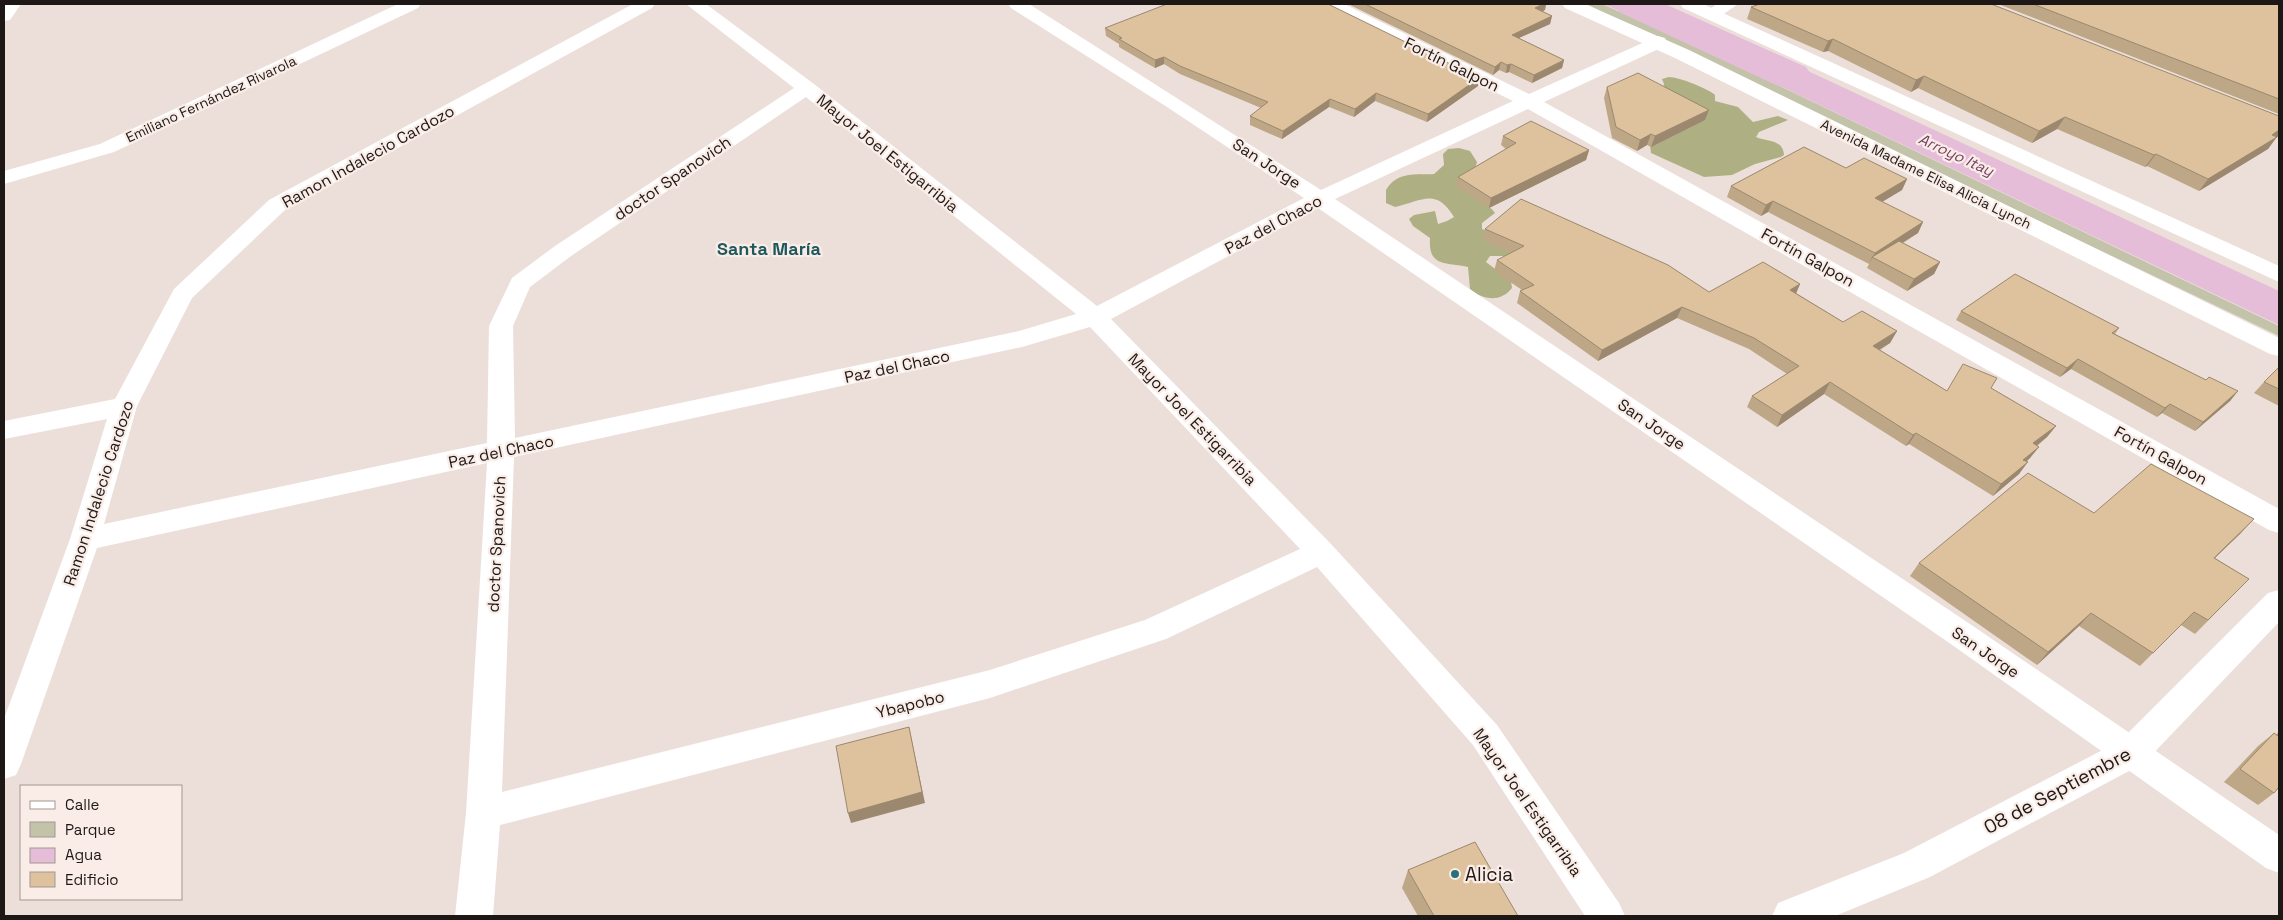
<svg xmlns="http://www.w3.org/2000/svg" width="2283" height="920" font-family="'Space Grotesk',sans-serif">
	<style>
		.green { fill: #c3c3a9 }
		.forest { fill: #afaf84 }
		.water { fill: #e5bdd8 }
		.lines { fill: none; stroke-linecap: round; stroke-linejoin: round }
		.river { fill: #e5bdd8; fill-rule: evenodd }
		.minor { fill: #fff; fill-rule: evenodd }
		.tertiary { fill: #fff; fill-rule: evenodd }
		.trunk { fill: #fff; fill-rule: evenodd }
		.wall { fill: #bea787 }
		.shaded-wall { fill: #9b886e }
		.building { fill: #ddc29d; stroke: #9b886e }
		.poi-dot { fill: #277178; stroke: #faece6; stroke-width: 2 }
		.labels { text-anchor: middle; stroke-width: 4.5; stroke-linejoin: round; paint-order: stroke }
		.far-street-label { font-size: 14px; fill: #1d1816; stroke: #faece6 }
		.far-water-label { font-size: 15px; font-style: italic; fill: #733f64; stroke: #faece6 }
		.street-label { font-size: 16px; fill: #1d1816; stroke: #faece6 }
		.neighbourhood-label { font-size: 18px; font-weight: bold; fill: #1d585d; stroke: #faece6 }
		.near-street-label { font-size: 19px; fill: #1d1816; stroke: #faece6 }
		.near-poi-label { font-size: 19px; fill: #1d1816; stroke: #faece6; text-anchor: start }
	</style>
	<rect width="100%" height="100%" fill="#ecdfd9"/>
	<path class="green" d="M1586,4H1602L1694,45L2279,326V336Z"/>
	<path class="forest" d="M1669,77C1679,77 1709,89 1715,95V101L1738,107L1753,122L1778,116L1788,120L1759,132L1756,137C1767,142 1783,139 1784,155L1781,157L1755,164L1732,175L1704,177L1651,153L1650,145L1664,84L1662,79Z
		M1459,148L1470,151L1477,162L1468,192C1476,202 1489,203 1495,213L1482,223V229L1503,235L1514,256H1490L1486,262L1511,281L1512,288C1500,303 1483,300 1470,289L1468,267C1445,262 1428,267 1430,238L1413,226L1409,219L1414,215L1435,211L1438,224L1447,221L1454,217C1436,187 1422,201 1395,207L1386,203V190C1397,171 1416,175 1434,174L1444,165L1443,154L1448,149Z"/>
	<path class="water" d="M1604,4H1661L1722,30L1697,42L1705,46L1731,35L2279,291V325L1701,48L1704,46L1696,42L1692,44Z"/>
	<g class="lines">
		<path class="river" d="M1614,4H1665L1806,67L1812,76L1806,85L1791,89L1776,85L1619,12Z"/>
		<path class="minor" d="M398,4H421L418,8L114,152L4,184V171L100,144Z
			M633,4H655L652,8L285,210L192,298L137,406L104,524L487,443L489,326L512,278L555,246L794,88L686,4H706L814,84L1097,306L1304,198L1167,107L1011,8L1008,4H1029L1321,190L1513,101L1324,8L1321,4H1344L1529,94L1658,36L1665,38L1667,42L1665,46L1544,102L2279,509V533L2269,530L1528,109L1335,199L1970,624L2279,835V873L2266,868L1948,642L1318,208L1111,319L1331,544L1497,725L1619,903L1625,916H1585L1473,745L1317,567L1166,639L990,698L500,825L493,916H455L466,813L487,463L97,548L21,764L16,775L4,779V719L70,539L107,419L4,439V421L115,399L174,289L269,200ZM806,97L1076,314L1019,331L515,438L513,326L530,287L571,256ZM1090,327L1300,549L1145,620L990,670L502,792L514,457L1022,347Z
			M1717,4H1738L1718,18H1706L1703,14Z"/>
		<path class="tertiary" d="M4,4H21L10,20L4,21Z
			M2279,590V622L2144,763L1930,877L1835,916H1772L1778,903L1904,853L2120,741L2268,593Z"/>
		<path class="trunk" d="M1562,4H1585L1689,50L2279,338V356L2270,354L1675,58L1565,8Z
			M1680,4H1703L2279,266V282L1683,8Z"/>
	</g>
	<path class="wall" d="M1348,4H1546L1545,10L1542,11L1552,16L1550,24L1519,38L1564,60L1562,68L1532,83L1509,72L1506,73L1499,70L1493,75Z
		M1998,4H2279V114Z
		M1751,7L2279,116V136L2276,138L2268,149L2199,191L2147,166L2145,167L2057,129L2032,143L1918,88L1911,92L1828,51L1823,52L1747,19Z
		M1105,28L1479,78L1478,86L1427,122L1375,101L1354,117L1329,107L1282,139L1250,125V116L1261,108L1180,74L1164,64L1155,68L1119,47V44L1106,36Z
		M1607,87L1709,110L1705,120L1651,147L1647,145L1637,151L1612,138L1604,98Z
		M1503,136L1589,150L1586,160L1489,208L1456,186L1458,177L1506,149L1501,145Z
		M1846,168L1907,179L1902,190L1882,202L1923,222L1918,233L1903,243L1940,262L1934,274L1907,291L1867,268L1869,264L1768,212L1761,216L1727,197L1731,186Z
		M1485,229L1709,292L1800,284L1796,293L1843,322L1897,331L1890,343L1880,350L1947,391L1991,388L2056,426L2047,437L2037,446L2039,447L2030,458L2026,462L2019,474L1993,496L1909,444L1906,446L1824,394L1777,427L1747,407L1752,396L1787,374L1749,349L1677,318L1598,361L1517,303L1520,291L1522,290L1494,271L1497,260L1511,253L1483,240Z
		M1961,311L2119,328L2115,334L2206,380L2238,391L2230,401L2195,431L2162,413L2157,417L2071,369L2060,377L1956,320Z
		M2279,367V406L2254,393L2264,382Z
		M2241,533L2215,558L2249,579L2195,634L2181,625L2140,666L2079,626L2037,665L1910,576L1919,563Z
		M2279,731V787L2274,793L2258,805L2224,782L2258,746L2274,733L2276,735Z
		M1408,870L1518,916H1418L1402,888Z"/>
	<path class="shaded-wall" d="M1543,4H1546L1545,10L1533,16L1535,8Z
		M1552,16L1550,24L1510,42L1512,35Z
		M1833,39L1828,51L1823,52L1828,41Z
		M1164,57V64L1155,68V60Z
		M1564,60L1562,68L1532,83L1534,75Z
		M1501,62L1499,70L1493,75L1495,67Z
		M1511,64L1509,72L1506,73L1507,65Z
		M1924,76L1918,88L1911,92L1916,80Z
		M1479,78L1478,86L1427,122L1428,114Z
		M1376,93L1375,101L1354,117L1355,109Z
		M1330,99L1329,107L1282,139L1283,131Z
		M1709,110L1705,120L1651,147L1655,136Z
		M2065,117L2057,129L2032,143L2039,131Z
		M2279,130V136L2276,138L2268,149L2199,191L2208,179Z
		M1651,134L1647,145L1637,151L1640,140Z
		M1589,150L1586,160L1489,208L1491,198Z
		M2156,154L2147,166L2145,167L2154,155Z
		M1907,179L1902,190L1870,209L1875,198Z
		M1773,201L1768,212L1761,216L1766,205Z
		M1923,222L1918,233L1876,259L1872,257L1869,264L1875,253Z
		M1940,262L1934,274L1907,291L1914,279Z
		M1800,284L1795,296L1790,290Z
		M1682,307L1677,318L1598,361L1602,350Z
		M1897,331L1890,343L1867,357L1873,346Z
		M2078,359L2071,369L2060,377L2067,368Z
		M1830,382L1824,394L1777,427L1782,415Z
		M2238,391L2230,401L2195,431L2203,422Z
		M2170,404L2162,413L2157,417L2165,408Z
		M2056,426L2047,437L2025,455L2033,443Z
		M1916,433L1909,444L1906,446L1913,435Z
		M2039,447L2030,458L2015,471L2023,460Z
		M2028,462L2019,474L1993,496L2001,484Z
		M2254,519L2241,533L2201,571L2214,558Z
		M2091,613L2079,626L2037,665L2048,652Z
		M909,727L925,803L851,823L848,813Z"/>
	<path class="building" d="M1167,4H1328L1479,78L1428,114L1376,93L1355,109L1330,99L1283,131L1250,116L1268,102L1180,66L1164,57L1155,60L1119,39L1122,38L1105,28Z
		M1365,4H1543L1535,8L1552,16L1512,35L1564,60L1534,75L1511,64L1507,65L1501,62L1495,67Z
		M1760,4H1991L2279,116V130L2272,135L2277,137L2208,179L2156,154L2154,155L2065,117L2039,131L1924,76L1916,80L1833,39L1828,41L1751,7Z
		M2033,4H2279V99Z
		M1638,73L1709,110L1655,136L1651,134L1640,140L1616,127L1607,87Z
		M1531,121L1589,150L1491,198L1458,177L1516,143L1503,136Z
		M1804,147L1846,168L1864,158L1907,179L1875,198L1923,222L1875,253L1773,201L1766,205L1731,186Z
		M1521,199L1668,265L1709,292L1763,262L1800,284L1790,290L1843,322L1862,311L1897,331L1873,346L1947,391L1963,364L1997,378L1991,388L2056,426L2033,443L2039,447L2023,460L2028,462L2001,484L1916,433L1913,435L1830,382L1782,415L1752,396L1799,366L1754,338L1682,307L1602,350L1520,291L1534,285L1497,260L1524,246L1485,229Z
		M1899,241L1940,262L1914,279L1872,257Z
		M2015,274L2119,328L2112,333L2206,380L2209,377L2238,391L2203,422L2170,404L2165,408L2078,359L2067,368L1961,311Z
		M2279,367V389L2264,382Z
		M2151,464L2254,519L2214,558L2249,579L2208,620L2194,612L2153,653L2091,613L2048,652L1919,563L2028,473L2094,513Z
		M909,727L922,792L848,813L836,746Z
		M2274,733L2278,736L2279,735V787L2274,793L2240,769Z
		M1475,842L1518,916H1434L1408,870Z"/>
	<circle class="poi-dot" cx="1455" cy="874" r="5"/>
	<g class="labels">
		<g class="far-street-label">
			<text transform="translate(211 99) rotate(-25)" y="5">Emiliano Fernández Rivarola</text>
			<text transform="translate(1926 174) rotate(26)" y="5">Avenida Madame Elisa Alicia Lynch</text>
		</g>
		<g class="far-water-label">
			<text transform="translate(1956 155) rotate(25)" y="5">Arroyo Itay</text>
		</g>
		<g class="street-label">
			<text transform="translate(1452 64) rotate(26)" y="6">Fortín Galpon</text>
			<text transform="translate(888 153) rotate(39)" y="6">Mayor Joel Estigarribia</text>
			<text transform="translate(368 156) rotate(-29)" y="6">Ramon Indalecio Cardozo</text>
			<text transform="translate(1267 163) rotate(33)" y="6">San Jorge</text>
			<text transform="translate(672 178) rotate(-34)" y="6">doctor Spanovich</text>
			<text transform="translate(1273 224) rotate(-28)" y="6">Paz del Chaco</text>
			<text transform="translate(1808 257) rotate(29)" y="6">Fortín Galpon</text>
			<text transform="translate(897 366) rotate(-12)" y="6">Paz del Chaco</text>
			<text transform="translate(1193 419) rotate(46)" y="6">Mayor Joel Estigarribia</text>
			<text transform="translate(1652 424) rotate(34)" y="6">San Jorge</text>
			<text transform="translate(501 451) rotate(-12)" y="6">Paz del Chaco</text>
			<text transform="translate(2161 455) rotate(29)" y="6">Fortín Galpon</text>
			<text transform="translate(98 493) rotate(-72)" y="6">Ramon Indalecio Cardozo</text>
			<text transform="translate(496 544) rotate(-87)" y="6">doctor Spanovich</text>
			<text transform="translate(1986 652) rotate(34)" y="6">San Jorge</text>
			<text transform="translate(910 704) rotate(-14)" y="6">Ybapobo</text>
			<text transform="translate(1528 802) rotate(55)" y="6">Mayor Joel Estigarribia</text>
		</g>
		<g class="neighbourhood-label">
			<text x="769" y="255">Santa María</text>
		</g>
		<g class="near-street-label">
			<text transform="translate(2057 790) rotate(-28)" y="7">08 de Septiembre</text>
		</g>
		<g class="near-poi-label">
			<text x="1465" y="881">Alicia</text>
		</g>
	</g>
	<rect width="2283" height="920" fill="none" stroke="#1d1816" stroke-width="10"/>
	<rect x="20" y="785" width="162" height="115" fill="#faece6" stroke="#a29793"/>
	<rect x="30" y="801" width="25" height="8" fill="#ffffff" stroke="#a29793"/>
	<text x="65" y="810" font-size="15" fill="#1d1816">Calle</text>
	<rect x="30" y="822" width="25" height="15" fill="#c3c3a9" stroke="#a29793"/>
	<text x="65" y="835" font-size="15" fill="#1d1816">Parque</text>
	<rect x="30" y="848" width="25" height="15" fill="#e5bdd8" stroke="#a29793"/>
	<text x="65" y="860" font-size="15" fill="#1d1816">Agua</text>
	<rect x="30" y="872" width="25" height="15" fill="#ddc29d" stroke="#a29793"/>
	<text x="65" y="885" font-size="15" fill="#1d1816">Edificio</text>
</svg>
